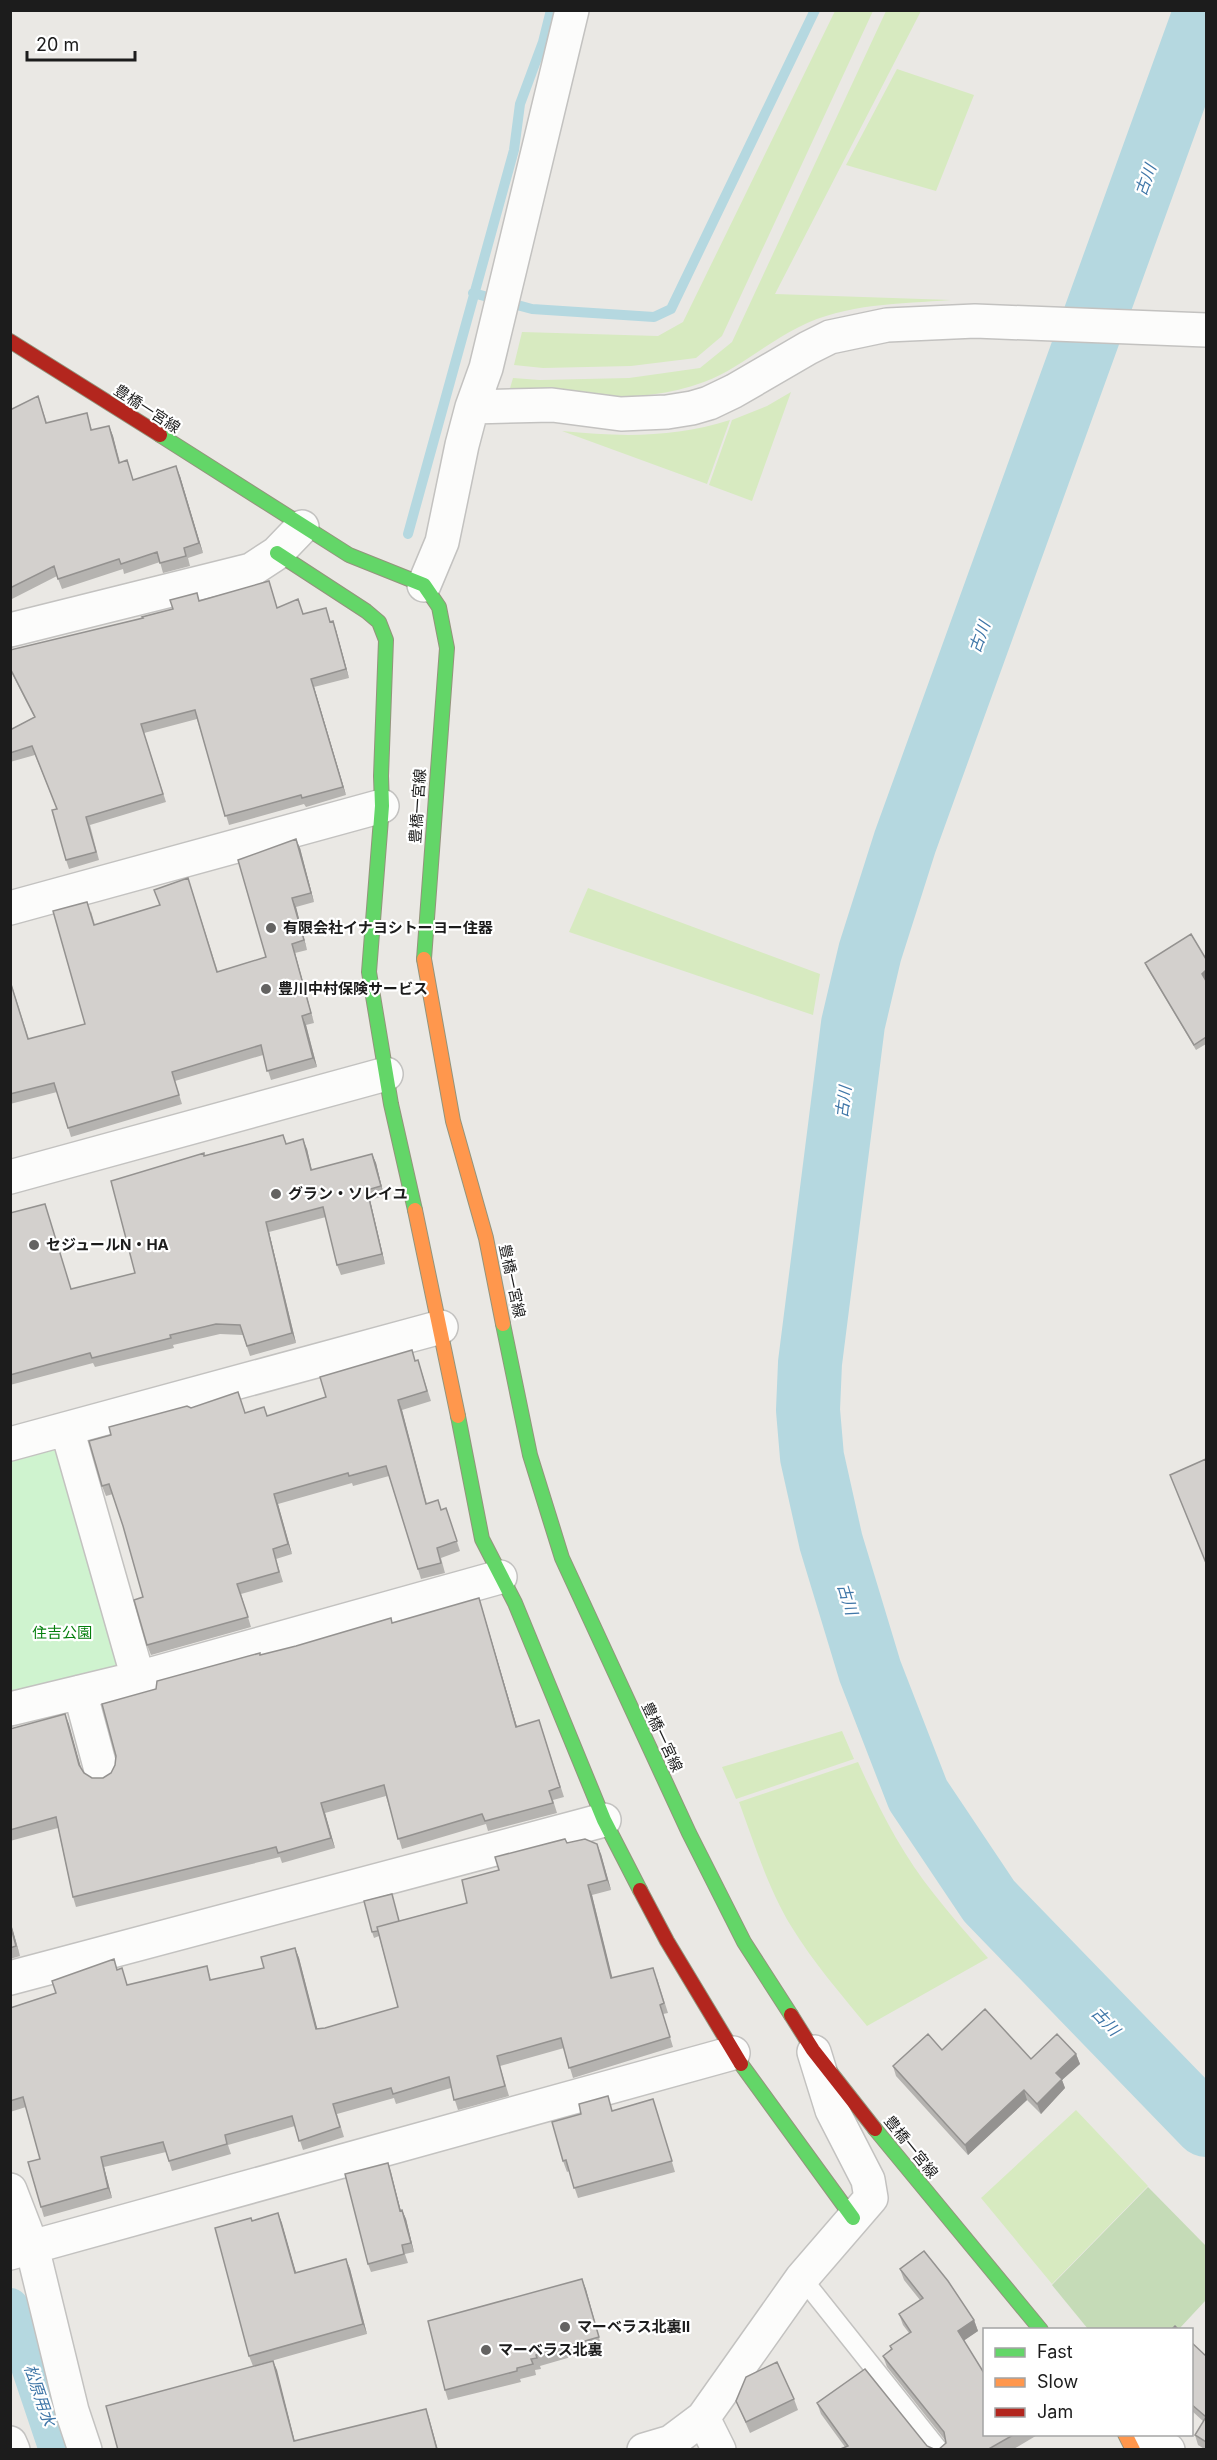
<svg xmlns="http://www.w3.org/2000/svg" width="1217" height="2460" font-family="Inter,'Noto Sans JP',sans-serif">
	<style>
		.grass { fill: #d7eac0 }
		.forest { fill: #c5dbb7 }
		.park { fill: #cff3cf }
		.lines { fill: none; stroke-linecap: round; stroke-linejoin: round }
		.stream { stroke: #b5d8e0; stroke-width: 10 }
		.canal { stroke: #b5d8e0; stroke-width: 38 }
		.river { stroke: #b5d8e0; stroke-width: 64 }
		.lane-casing { stroke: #c3c2c0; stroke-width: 21 }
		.street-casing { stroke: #c3c2c0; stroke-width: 36 }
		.fast-casing { stroke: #93947c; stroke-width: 16 }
		.slow-casing { stroke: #93947c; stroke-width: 16 }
		.jam-casing { stroke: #93947c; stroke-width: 16 }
		.lane { stroke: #fcfcfb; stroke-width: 18 }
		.street { stroke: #fcfcfb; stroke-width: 33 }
		.fast { stroke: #63d668; stroke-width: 14 }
		.slow { stroke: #ff974d; stroke-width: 14 }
		.jam { stroke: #b3261e; stroke-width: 14 }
		.wall { fill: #b5b3b0 }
		.shaded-wall { fill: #949290 }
		.building { fill: #d3d0cd; stroke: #949290; stroke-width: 1.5 }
		.poi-dot { fill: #646362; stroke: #fff; stroke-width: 2 }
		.labels { text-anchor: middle; stroke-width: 4.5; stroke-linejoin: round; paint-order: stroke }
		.street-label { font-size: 15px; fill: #1c1c1c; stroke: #fff }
		.poi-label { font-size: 15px; font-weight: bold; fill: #1c1c1c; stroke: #fff; text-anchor: start }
		.park-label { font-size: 15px; fill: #057f0d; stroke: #fff }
		.water-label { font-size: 16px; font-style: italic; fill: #4077a8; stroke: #fff }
	</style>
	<rect width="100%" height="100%" fill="#eae8e4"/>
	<path class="grass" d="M835,11H873L722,336L696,358L631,366L543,368L514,365L522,332L658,336L683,322Z
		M886,11H921L775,294L951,300C900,304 846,303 799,327C766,343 739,369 704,382C643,405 572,396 508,395L513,378L540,380L629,378L700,368L732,342Z
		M897,69L974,95L936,191L846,165Z
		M791,392L752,501L709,485L732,420L767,406Z
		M730,420L707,484L562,431C620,437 674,438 730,420Z
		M588,888L820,974L813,1015L569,932Z
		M842,1731L854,1759L736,1799L722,1767Z
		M858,1762C879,1809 902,1854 934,1894C951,1916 970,1937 988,1958L867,2026C840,1993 813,1962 791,1926C768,1888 754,1843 739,1802Z
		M1076,2110L1148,2186L1052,2284L981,2198Z"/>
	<path class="forest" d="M1148,2187L1206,2246V2300L1179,2329H1088L1052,2285Z"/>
	<path class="park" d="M49,1448L67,1457L121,1656L113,1672L11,1700V1459Z"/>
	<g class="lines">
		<path class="stream" d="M473,293L532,309L654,317L671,309L815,10
			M408,534L514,150L520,104L543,42L551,10"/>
		<path class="canal" d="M10,2307L58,2450"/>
		<path class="river" d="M1206,10L905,842L870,952L853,1024L810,1363L808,1410L812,1457L831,1542L870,1671L918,1795L989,1901L1206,2125"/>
		<defs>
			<path id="lane" d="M802,2278L939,2450"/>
			<path id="street" d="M472,407L552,405L621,414L667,412L692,408L709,403L734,391L808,348L830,337L887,325L975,321L1206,330
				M424,585L442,542L462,445L472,407L486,368L572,10
				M10,630L251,570L277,553L302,527
				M10,908L382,806
				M10,1177L386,1074
				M67,1429L138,1678
				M10,1444L441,1327
				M80,1692L101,1770
				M10,1709L138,1678L500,1577
				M10,1978L604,1820
				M10,2190L32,2247L72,2411L85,2450
				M10,2253L733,2053
				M1137,2434L1168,2450
				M10,2443L13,2450
				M644,2450L671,2442L703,2418
				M719,2450L703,2418L802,2278L871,2198L868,2180L832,2110L814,2052"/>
			<path id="fast" d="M160,435L349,555L424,585L439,607L447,648L424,959
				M277,553L366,611L379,622L386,640L381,776L382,806L369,972L391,1104L415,1210
				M503,1324L530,1455L562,1558L689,1833L744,1942L791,2015
				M458,1416L482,1539L515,1603L604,1820L640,1890
				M741,2064L853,2218
				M875,2129L1041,2330"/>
			<path id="slow" d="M424,959L453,1121L486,1238L503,1324
				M415,1210L458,1416
				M1125,2434L1133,2450"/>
			<path id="jam" d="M10,341L160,435
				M640,1890L667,1941L741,2064
				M791,2015L813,2050L875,2129"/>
		</defs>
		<use href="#lane" class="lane-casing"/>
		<use href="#street" class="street-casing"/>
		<use href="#fast" class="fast-casing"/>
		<use href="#slow" class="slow-casing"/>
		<use href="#jam" class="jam-casing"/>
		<use href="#lane" class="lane"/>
		<use href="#street" class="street"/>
		<use href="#fast" class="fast"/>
		<use href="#slow" class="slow"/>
		<use href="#jam" class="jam"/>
	</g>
	<path class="wall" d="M38,396L47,423H90L92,430L109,426L113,436L120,462L133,480L180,476L203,553L188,558L190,566L163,573L160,562L124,574L123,569L62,589L57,576L10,600V410Z
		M269,581L277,607L330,622L336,630L349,678L314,687L346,795L306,807L304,804L229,825L197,719L144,733L166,802L90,825L99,860L69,869L66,860L57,809L35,755L10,762V730L34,717L10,670V650L143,618Z
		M300,848L314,902L296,907L307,950L295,953L314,1023L306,1025L317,1067L271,1080L263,1055L175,1081L182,1104L71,1137L57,1092L10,1104V980L29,1039L85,1024L91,911L95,925L160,905L188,878L218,972L266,957Z
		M1145,963L1205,979L1206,981V1044L1196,1050L1147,968Z
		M283,1135L286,1143L307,1149L312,1170L372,1154L376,1163L384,1196L370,1200L385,1264L341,1275L337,1265L326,1217L269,1232L296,1343L250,1356L243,1335L220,1334L173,1345L174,1348L95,1367L93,1363L10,1385V1213L45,1204L71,1289L135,1273L204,1156Z
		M418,1360L431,1401L402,1410L427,1504L441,1510L446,1508L460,1551L441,1558L445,1573L421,1579L389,1476L353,1486L352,1483L278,1504L292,1554L276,1559L283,1582L241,1594L251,1627L151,1655L147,1645L143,1597L123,1526L113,1494L106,1496L102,1486L111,1435L191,1408L245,1413L268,1416L326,1397Z
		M482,1608L517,1727L539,1720L564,1797L553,1800L557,1813L488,1831L486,1824L402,1849L386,1796L325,1813L335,1848L282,1863L280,1857L76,1907L73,1897L58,1828L10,1841V1729L65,1714L81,1768L84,1773L92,1778H103L111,1773L156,1689L260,1655L393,1623Z
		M567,1843L601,1854L611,1890L592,1895L612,1978H657L668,2013L663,2014L673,2047L573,2078L564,2048L500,2066L509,2096L458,2110L451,2088L396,2104L394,2098L337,2114L344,2137L303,2150L295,2126L228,2145L231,2154L172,2171L166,2152L104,2167L112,2198L44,2217L41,2207L40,2159L26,2107L10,2112V2008L56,1993L122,1968L127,1985L207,1966L211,1980L264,1968L295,1948L299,1958L317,2029L325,2028L398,2007L379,1936L374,1938L372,1932L392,1894L399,1921L467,1903L499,1870Z
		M10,1920L20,1956L10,1959Z
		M942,2050L1031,2059L1076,2054L1080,2064L1062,2080L1065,2088L1041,2114L1027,2100L968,2155L896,2076L893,2066Z
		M653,2099L675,2172L578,2198L569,2171L567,2172L563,2161L581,2114L613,2111Z
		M388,2163L401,2211L402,2210L406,2219L414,2252L405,2254L408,2263L371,2272L368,2264Z
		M278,2213L296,2273L346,2259L350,2269L367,2334L253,2366L249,2356L252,2221Z
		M900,2269L974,2320L978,2331L964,2340L984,2434H1039L1012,2450H938L946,2443L945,2440L887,2367L883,2356L891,2349L890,2346L909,2333L903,2325L899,2314L920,2300L904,2280Z
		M582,2279L602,2348L540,2366L541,2369L535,2370L536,2375L520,2379L521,2382L448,2400L445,2390Z
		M1191,2342L1206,2356V2450L1198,2445L1195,2435L1204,2422L1191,2410Z
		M794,2399L798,2410L750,2433L736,2401Z
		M817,2403L927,2446L845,2447L821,2414Z"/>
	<path class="shaded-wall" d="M109,426L113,436L122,473L119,463Z
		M176,466L180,476L203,553L199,543Z
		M333,621L336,630L349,678L346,669Z
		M311,679L314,687L346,795L343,787Z
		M296,839L300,848L314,902L311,893Z
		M292,898L296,907L307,950L304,940Z
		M292,944L295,953L314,1023L311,1013Z
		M1206,970V977L1204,979L1202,974Z
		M302,1016L306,1025L317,1067L313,1058Z
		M303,1139L307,1149L314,1180L311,1170Z
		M372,1154L376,1163L384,1196L381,1186Z
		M367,1190L370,1200L385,1264L382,1254Z
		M266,1222L269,1232L296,1343L292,1333Z
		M398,1400L402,1410L429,1514L426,1504Z
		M274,1494L278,1504L292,1554L288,1544Z
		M479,1598L482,1608L520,1737L516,1727Z
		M65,1714L69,1724L83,1775L79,1765Z
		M321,1803L325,1813L335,1848L331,1838Z
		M597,1844L601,1854L611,1890L607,1880Z
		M588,1885L592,1895L615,1988L611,1978Z
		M10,1920L20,1956L10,1924Z
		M295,1948L299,1958L320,2039L316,2029Z
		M1076,2054L1080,2064L1062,2080L1065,2088L1041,2114L1037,2104L1056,2073Z
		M1024,2090L1027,2100L968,2155L965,2145Z
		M101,2157L104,2167L112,2198L108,2188Z
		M388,2163L391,2172L403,2220L400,2211Z
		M402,2210L406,2219L414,2252L411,2243Z
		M278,2213L282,2223L299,2283L295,2273Z
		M346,2259L350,2269L367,2334L363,2324Z
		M582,2279L586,2289L602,2348L599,2337Z
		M974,2320L978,2331L962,2342L958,2331Z
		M273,2361L277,2370L297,2450L294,2441Z
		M426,2409L429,2418L438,2450H437Z"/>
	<path class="building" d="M38,396L46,423L87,413L91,430L109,426L119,463L127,460L133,480L176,466L199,543L184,548L186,556L160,563L157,552L121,564L119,559L58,579L54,566L10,588V410Z
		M269,581L277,608L298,599L303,614L326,608L330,622L333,621L346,669L311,679L343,787L302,798L301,795L225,816L195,710L141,724L163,794L86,817L96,852L66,860L52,810L57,809L32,746L10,753V730L35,717L10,668V650L143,618L142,617L173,609L170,600L197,593L199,601Z
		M296,839L311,893L292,898L304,940L292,944L311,1013L302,1016L313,1058L267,1071L261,1045L172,1072L179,1095L68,1128L54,1083L10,1094V981L28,1039L85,1024L53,911L87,902L94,925L160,905L154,890L188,878L217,972L266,957L238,860Z
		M1191,934L1206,959V970L1202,974L1206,981V1037L1194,1045L1145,963Z
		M283,1135L286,1144L303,1139L311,1170L372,1154L381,1186L367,1190L382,1254L337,1265L323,1207L266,1222L292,1333L247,1346L240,1325L216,1324L170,1335L171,1338L92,1358L90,1353L10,1375V1213L45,1204L71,1289L135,1273L111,1181L204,1153V1156Z
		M412,1350L415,1361L418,1360L427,1391L398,1400L426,1504L438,1500L441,1510L446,1508L457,1541L437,1548L441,1563L418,1569L386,1466L349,1476L348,1473L274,1494L288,1544L273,1549L279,1572L237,1584L248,1617L147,1645L134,1600L143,1597L123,1526L109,1484L102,1486L89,1441L111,1435L109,1427L187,1406L191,1408L238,1392L245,1413L264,1407L267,1416L326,1397L320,1377Z
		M1206,1459V1563L1170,1475Z
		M479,1598L516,1727L539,1720L560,1787L549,1791L553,1803L485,1821L482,1814L398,1839L384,1785L321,1803L331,1838L278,1853L276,1847L73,1897L56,1817L10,1830V1729L65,1714L79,1765L84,1773L92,1778H103L111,1773L115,1765L116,1756L102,1704L156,1689L157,1681L260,1653V1655L296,1646L391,1618L392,1623Z
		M565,1839L567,1843L585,1839L597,1844L607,1880L588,1885L611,1978L653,1968L664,2003L660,2005L670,2037L569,2068L561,2038L497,2056L505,2086L454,2100L449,2077L393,2094L391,2088L333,2104L340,2127L299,2141L292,2116L225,2135L227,2144L169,2161L163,2142L101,2157L108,2188L41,2207L28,2162L40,2159L23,2097L10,2101V2008L56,1993L52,1981L114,1959L117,1970L122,1968L127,1985L207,1966L210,1980L264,1968L261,1957L295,1948L316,2029L325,2028L398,2007L377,1927L467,1903L462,1880L499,1870L495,1857Z
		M392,1894L399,1921L377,1927L378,1931L372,1932L364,1901Z
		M10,1924L16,1946L10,1948Z
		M985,2009L1031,2059L1057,2034L1076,2054L1056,2073L1062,2079L1037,2104L1024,2090L965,2145L893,2066L928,2034L942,2050Z
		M608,2096L612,2111L653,2099L672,2161L574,2188L566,2160L563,2161L552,2122L581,2114L579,2104Z
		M388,2163L400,2211L402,2210L411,2243L402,2245L404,2254L368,2264L345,2174Z
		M278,2213L295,2273L346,2259L363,2324L249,2356L215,2228L251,2218L252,2221Z
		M924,2251L948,2281L974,2320L958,2331L984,2373V2434H1015L987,2450H938L946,2443L944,2432L883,2356L892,2349L890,2346L911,2332L899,2314L923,2298L900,2269Z
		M582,2279L599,2337L536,2355L537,2358L531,2359L533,2364L517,2368V2371L445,2390L428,2321Z
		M1175,2326L1179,2330H1171Z
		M1191,2342L1206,2356V2442L1195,2435L1206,2417L1191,2404Z
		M273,2361L294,2441L426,2409L437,2450H118L106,2406Z
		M777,2362L794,2399L746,2422L736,2401L746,2377Z
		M865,2369L927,2446L936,2450H838L848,2446L817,2403Z"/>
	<g class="poi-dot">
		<circle cx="271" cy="928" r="6"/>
		<circle cx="266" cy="989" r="6"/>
		<circle cx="276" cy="1194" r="6"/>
		<circle cx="34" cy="1245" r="6"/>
		<circle cx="565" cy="2327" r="6"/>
		<circle cx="486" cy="2350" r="6"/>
	</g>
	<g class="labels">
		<g class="street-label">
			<text transform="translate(147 409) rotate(33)" y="5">豊橋一宮線</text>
			<text transform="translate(418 806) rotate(-86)" y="5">豊橋一宮線</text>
			<text transform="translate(512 1281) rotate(78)" y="5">豊橋一宮線</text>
			<text transform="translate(662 1737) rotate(65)" y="5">豊橋一宮線</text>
			<text transform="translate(911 2147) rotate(51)" y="5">豊橋一宮線</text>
		</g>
		<g class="poi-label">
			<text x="283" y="933">有限会社イナヨシトーヨー住器</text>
			<text x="278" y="994">豊川中村保険サービス</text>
			<text x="288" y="1199">グラン・ソレイユ</text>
			<text x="46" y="1250">セジュールN・HA</text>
			<text x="577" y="2332">マーベラス北裏Ⅱ</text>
			<text x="498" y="2355">マーベラス北裏</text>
		</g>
		<g class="park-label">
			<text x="62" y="1638">住吉公園</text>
		</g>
		<g class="water-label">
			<text transform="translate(1145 180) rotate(-70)" y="6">古川</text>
			<text transform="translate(979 637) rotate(-70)" y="6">古川</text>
			<text transform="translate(843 1102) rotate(-83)" y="6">古川</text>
			<text transform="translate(848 1599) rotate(73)" y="6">古川</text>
			<text transform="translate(1106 2021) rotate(46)" y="6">古川</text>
			<text transform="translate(40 2395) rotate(71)" y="6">松原用水</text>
		</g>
	</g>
	<rect width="1217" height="2460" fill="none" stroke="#1c1c1c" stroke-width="24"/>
	<rect x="983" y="2328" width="210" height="108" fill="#ffffff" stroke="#a4a4a4" stroke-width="1.5"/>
	<rect x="995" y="2348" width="30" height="9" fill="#63d668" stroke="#a4a4a4" stroke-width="1.5"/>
	<text x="1037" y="2358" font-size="18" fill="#1c1c1c">Fast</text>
	<rect x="995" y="2378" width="30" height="9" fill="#ff974d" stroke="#a4a4a4" stroke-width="1.5"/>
	<text x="1037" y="2388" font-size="18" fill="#1c1c1c">Slow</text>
	<rect x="995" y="2408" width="30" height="9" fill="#b3261e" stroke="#a4a4a4" stroke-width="1.5"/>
	<text x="1037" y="2418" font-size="18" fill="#1c1c1c">Jam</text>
	<path d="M27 51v9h108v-9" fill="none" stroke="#1c1c1c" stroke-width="3"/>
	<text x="36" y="51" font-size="18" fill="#1c1c1c" stroke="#ffffff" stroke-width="4.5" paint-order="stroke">20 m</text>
</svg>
